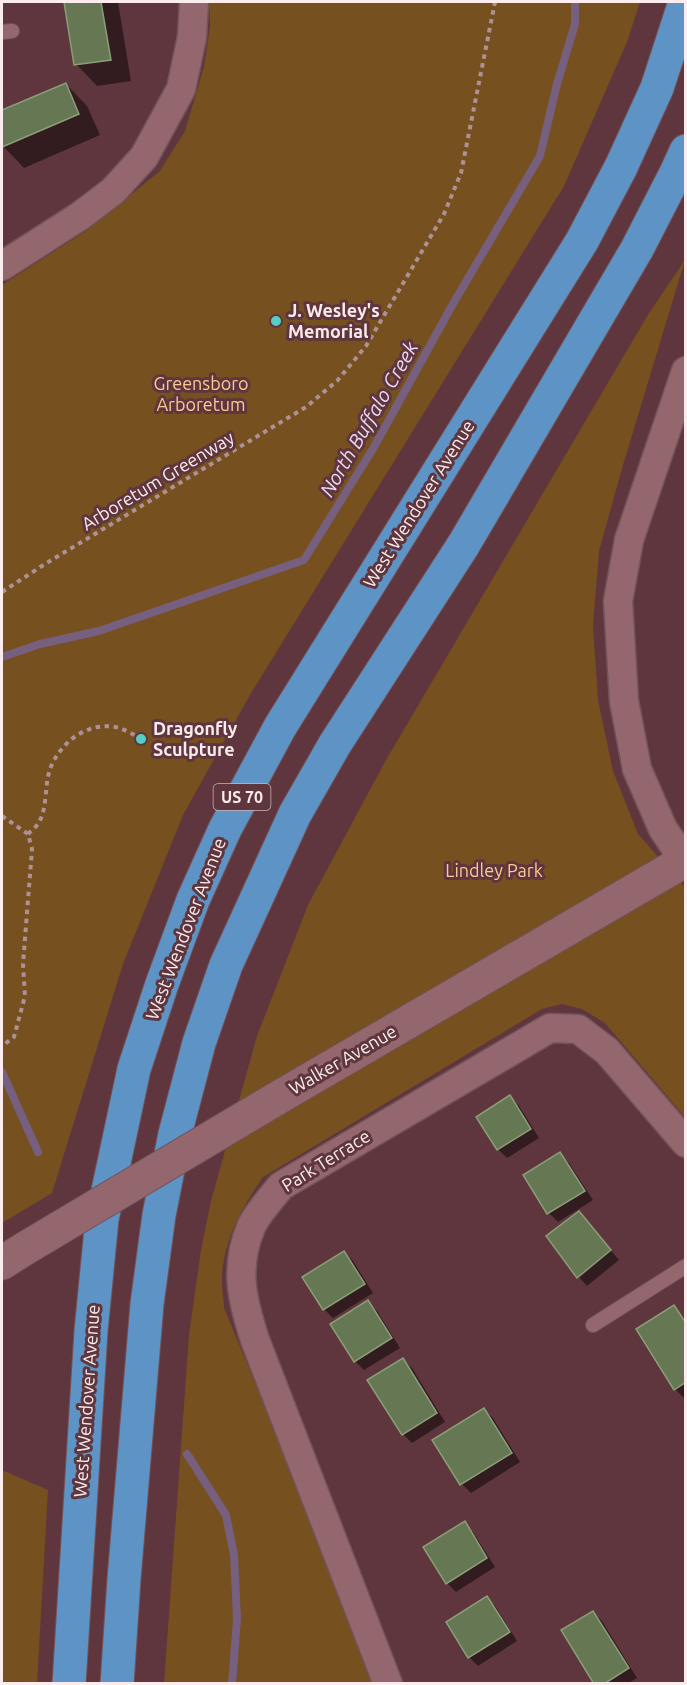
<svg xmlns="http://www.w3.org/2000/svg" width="687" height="1685" font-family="Ubuntu,sans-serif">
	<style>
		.green { fill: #775020 }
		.shadow { fill: #0007 }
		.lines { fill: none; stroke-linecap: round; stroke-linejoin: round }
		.stream { stroke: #765f7f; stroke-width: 8 }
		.building { fill: #667853; stroke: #8b9d77; stroke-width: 1.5 }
		.service-casing { stroke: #725359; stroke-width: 16 }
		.minor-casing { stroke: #725359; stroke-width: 31 }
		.tertiary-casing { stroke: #725359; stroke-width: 35 }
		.motorway-casing { stroke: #725359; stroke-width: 35 }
		.path { stroke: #ad9195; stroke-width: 4; stroke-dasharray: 4.5 4.5; stroke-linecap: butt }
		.service { stroke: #94676e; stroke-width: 14 }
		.minor { stroke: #94676e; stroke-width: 28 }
		.tertiary { stroke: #94676e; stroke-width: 33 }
		.motorway { stroke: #5e93c6; stroke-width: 33 }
		.tertiary-bridge-casing { stroke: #725359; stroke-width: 35; stroke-linecap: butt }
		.tertiary-bridge { stroke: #94676e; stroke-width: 33 }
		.poi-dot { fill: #55cec5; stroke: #5f363d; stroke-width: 2 }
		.labels { text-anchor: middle; stroke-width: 6; stroke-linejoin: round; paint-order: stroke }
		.shield { fill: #5f363d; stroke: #cdb5b9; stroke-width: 1.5 }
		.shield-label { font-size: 16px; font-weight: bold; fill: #fcecee }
		.poi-label { font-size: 18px; font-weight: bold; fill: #fcecee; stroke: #5f363d; text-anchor: start }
		.park-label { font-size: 18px; fill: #fbc993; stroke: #5f363d }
		.street-label { font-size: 18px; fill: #fcecee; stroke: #5f363d }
		.water-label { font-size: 20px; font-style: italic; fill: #e9d9f7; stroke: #5f363d }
	</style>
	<rect width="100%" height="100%" fill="#5f363d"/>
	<path class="green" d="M209,2H640L627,42L564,186L251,693L183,815L123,964L52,1193L2,1223V285L86,231L160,171L185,131L204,67L210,26Z
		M685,260L623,465L599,551L593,626L598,700L613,771L638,834L685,887V1117L605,1023L582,1009L562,1004L542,1009L263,1177C242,1208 225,1237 222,1275C221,1286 224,1298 224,1308L337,1578L376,1683L164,1684L189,1335L201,1250L211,1201L257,1036L308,905L386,760L649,313Z
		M2,1470L48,1490L37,1683H2Z"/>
	<path class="shadow" d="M66,2H118L131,81L97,86L76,64Z
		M66,84L87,106L100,135L24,168L2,145V112Z
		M510,1097L519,1106L539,1138L507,1158L498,1149L478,1117Z
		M560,1154L569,1163L593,1200L558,1222L549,1213L525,1176Z
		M579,1213L619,1260L587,1286L579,1277L548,1236Z
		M344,1252L353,1261L373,1293L333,1318L324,1309Z
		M368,1302L377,1311L400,1348L364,1370L355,1361Z
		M674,1307L686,1320V1397L684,1398L675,1389Z
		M403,1360L412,1368L445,1422L412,1443L403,1434Z
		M484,1409L493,1418L520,1462L471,1493L462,1484L434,1440Z
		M464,1523L473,1532L495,1567L456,1592L447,1583Z
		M487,1598L496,1607L517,1641L478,1666L469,1657Z
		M593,1612L602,1621L637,1678L627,1684H596Z"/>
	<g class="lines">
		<path class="stream" d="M2,657L40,644L99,631L304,560L374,447L454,302L540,156L557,84L575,24V2
			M2,1072L38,1152
			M187,1454L226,1515L234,1555L237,1619L232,1684"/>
	</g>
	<path class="building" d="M64,2H101L111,60L74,65Z
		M66,83L79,114L2,147V110Z
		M510,1095L531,1129L497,1150L476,1117Z
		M560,1152L585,1191L547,1214L523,1175Z
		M579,1211L611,1250L577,1278L546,1236Z
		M344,1251L365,1284L323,1310L302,1277Z
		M368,1300L392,1338L354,1362L330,1324Z
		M674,1305L686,1323V1382L674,1390L636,1329Z
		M403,1358L437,1413L402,1435L367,1380Z
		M484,1408L512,1453L460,1485L432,1440Z
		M465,1521L487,1558L446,1584L423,1547Z
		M487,1596L510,1632L468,1658L446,1622Z
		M593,1611L629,1668L604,1684H594L561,1630Z"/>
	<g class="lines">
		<defs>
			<path id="service" d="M2,32L12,31
				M593,1325L686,1266"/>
			<path id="minor" d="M2,266L80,216L113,191L144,157L181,89L192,37L194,2
				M686,371L629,540L618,601L624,701L637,769L663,829L686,863
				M388,1684L255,1340C242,1300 234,1268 251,1227C256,1215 272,1197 281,1186L550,1028L578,1029L607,1051L686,1143"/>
			<path id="tertiary" d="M281,1096L686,860
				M2,1263L24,1249"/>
			<path id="motorway" d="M69,1684L91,1331L102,1219L134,1069L162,984L193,900L225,829L280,727L582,241L621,167L657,88L685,2
				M117,1684L124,1579L147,1304L159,1215L175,1134L199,1043L226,965L295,814L335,744L464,544L637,249L676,173L686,151"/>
		</defs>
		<use href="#service" class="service-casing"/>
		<use href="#minor" class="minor-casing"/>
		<use href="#tertiary" class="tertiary-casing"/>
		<use href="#motorway" class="motorway-casing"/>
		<path class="path" d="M2,592L45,564L306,407L337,381L366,346L444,214L461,173L495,2
			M2,816L28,834L32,849L23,964L25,996L14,1037L2,1046
			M28,834C31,831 35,828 38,824C48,808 44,787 50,769C60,743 86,722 115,727C122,728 130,733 137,736"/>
		<use href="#service" class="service"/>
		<use href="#minor" class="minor"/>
		<use href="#tertiary" class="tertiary"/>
		<use href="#motorway" class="motorway"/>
		<defs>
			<path id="tertiary-bridge" d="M24,1249L281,1096"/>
		</defs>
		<use href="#tertiary-bridge" class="tertiary-bridge-casing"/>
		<use href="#tertiary-bridge" class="tertiary-bridge"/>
	</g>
	<g class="poi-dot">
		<circle cx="276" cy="321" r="6"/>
		<circle cx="141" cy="739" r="6"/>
	</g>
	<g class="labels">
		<rect class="shield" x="213.5" y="784" width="57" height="26" rx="4.5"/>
		<g class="shield-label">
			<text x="242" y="803">US 70</text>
		</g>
		<g class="poi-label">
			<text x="288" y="317">J. Wesley's<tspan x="288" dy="21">Memorial</tspan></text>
			<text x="153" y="735">Dragonfly<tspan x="153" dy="21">Sculpture</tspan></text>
		</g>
		<g class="park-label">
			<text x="201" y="390">Greensboro<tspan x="201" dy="21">Arboretum</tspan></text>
			<text x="494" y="877">Lindley Park</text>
		</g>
		<g class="street-label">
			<text transform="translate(158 481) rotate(-31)" y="6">Arboretum Greenway</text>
			<text transform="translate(419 504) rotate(-58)" y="6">West Wendover Avenue</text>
			<text transform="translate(186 929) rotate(-69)" y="6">West Wendover Avenue</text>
			<text transform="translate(343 1060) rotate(-30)" y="6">Walker Avenue</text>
			<text transform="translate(326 1161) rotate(-32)" y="6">Park Terrace</text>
			<text transform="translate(87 1401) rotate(-86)" y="6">West Wendover Avenue</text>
		</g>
		<g class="water-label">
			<text transform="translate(369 419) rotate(-60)" y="7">North Buffalo Creek</text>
		</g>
	</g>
	<rect width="687" height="1685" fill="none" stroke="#fcecee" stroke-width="6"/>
</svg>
